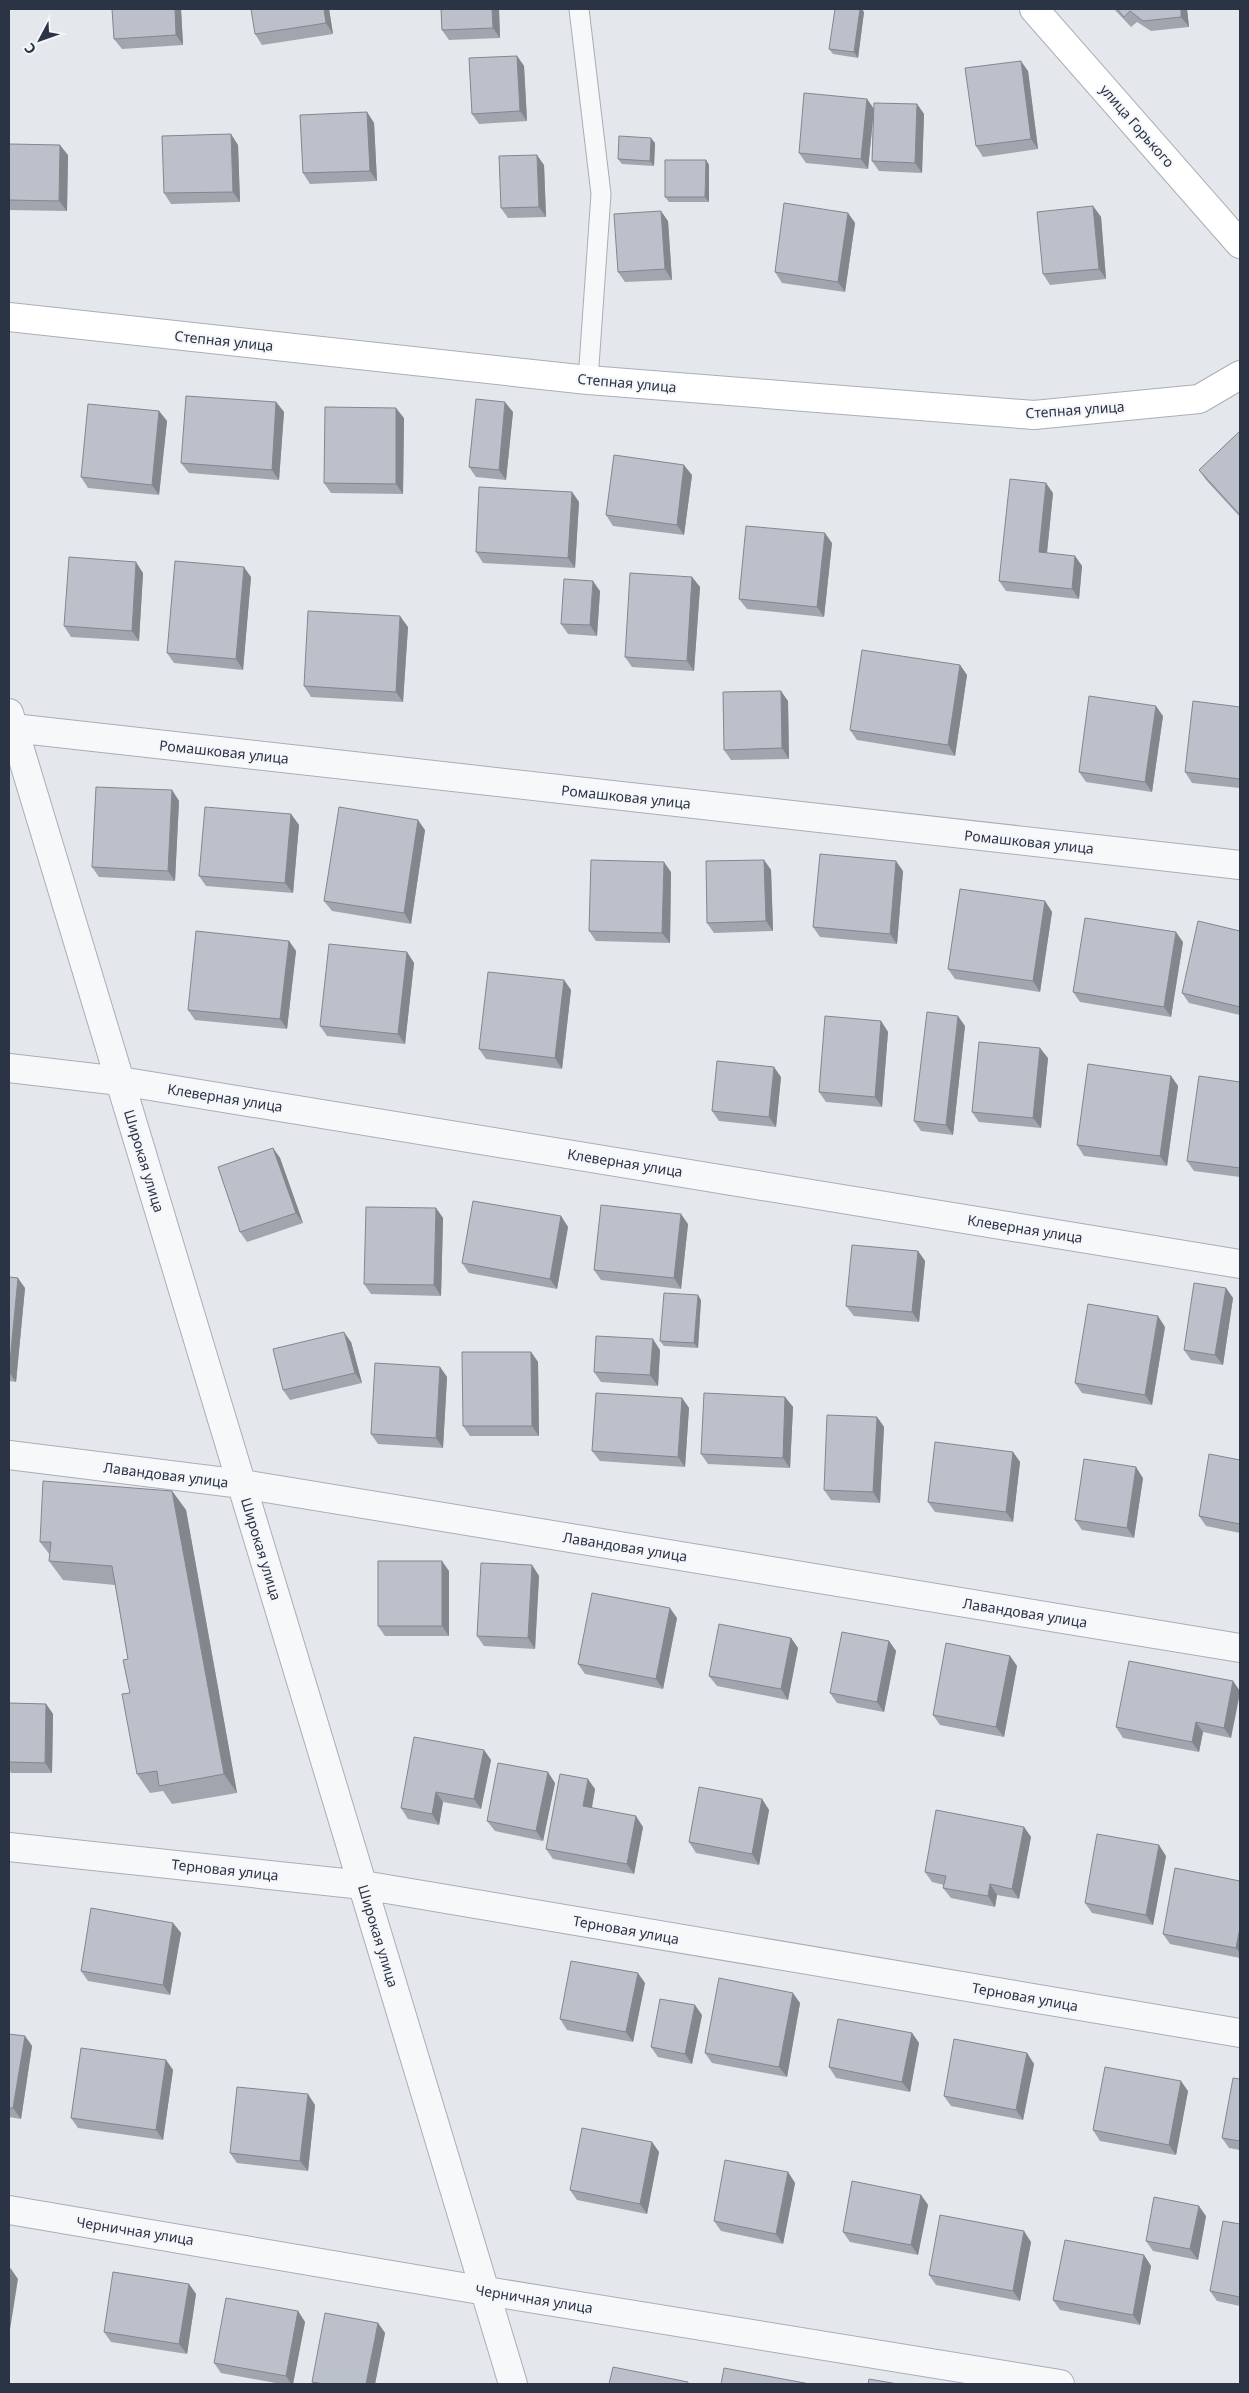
<svg xmlns="http://www.w3.org/2000/svg" width="1249" height="2393" font-family="'Noto Sans',sans-serif">
	<style>
		.lines { fill: none; stroke-linecap: round; stroke-linejoin: round }
		.lane-casing { stroke: #a9aeb7; stroke-width: 21 }
		.street-casing { stroke: #a9aeb7; stroke-width: 30 }
		.secondary-casing { stroke: #a9aeb7; stroke-width: 30 }
		.lane { stroke: #f7f8fa; stroke-width: 19 }
		.street { stroke: #f7f8fa; stroke-width: 28 }
		.secondary { stroke: #fff; stroke-width: 28 }
		.wall { fill: #a1a5ae }
		.shaded-wall { fill: #83868d }
		.building { fill: #bbc0ca; stroke: #83868d }
		.labels { text-anchor: middle; stroke-width: 4; stroke-linejoin: round; paint-order: stroke }
		.street-label { font-size: 14px; fill: #2b3445; stroke: #f4f6f9 }
	</style>
	<rect width="100%" height="100%" fill="#e4e7ec"/>
	<g class="lines">
		<defs>
			<path id="lane" d="M579,9L601,194L588,380"/>
			<path id="street" d="M9,713L513,2384
				M13,728L1240,865
				M9,1068L120,1081L1240,1264
				M9,1455L242,1484L1240,1648
				M9,1847L363,1885L1240,2033
				M9,2210L486,2291L1060,2384"/>
			<path id="secondary" d="M1034,9L1240,244
				M9,317L588,380L1034,415L1199,399L1240,375"/>
		</defs>
		<use href="#lane" class="lane-casing"/>
		<use href="#street" class="street-casing"/>
		<use href="#secondary" class="secondary-casing"/>
		<use href="#lane" class="lane"/>
		<use href="#street" class="street"/>
		<use href="#secondary" class="secondary"/>
	</g>
	<path class="wall" d="M112,9H181L183,45L122,49L114,39Z
		M329,9L333,34L262,45L255,34Z
		M441,9H499L500,38L449,40L442,30Z
		M1114,9H1187L1189,27L1151,31L1137,22L1131,27Z
		M864,12L858,58L833,54L829,49Z
		M517,56L524,66L527,121L479,124L472,114Z
		M1028,71L1038,149L983,157L976,146Z
		M867,99L873,108L917,104L924,114L922,173L879,171L872,161L873,119L868,169L806,163L799,153Z
		M367,112L374,123L377,181L310,184L303,173Z
		M655,143L654,166L622,164L618,159Z
		M9,144L68,155L67,211L9,210Z
		M238,145L240,202L171,204L164,193Z
		M706,160L709,165V202H669L665,197Z
		M544,165L546,217L508,218L501,208Z
		M1093,206L1101,217L1106,279L1050,285L1043,274Z
		M848,213L855,223L845,292L782,283L775,272Z
		M668,221L672,280L625,282L618,272Z
		M276,402L284,412L279,480L189,473L181,463Z
		M159,411L167,421L159,495L88,488L81,477Z
		M513,412L506,480L476,477L469,467Z
		M404,418L403,494L331,493L324,483Z
		M1240,431V517L1206,480L1199,470Z
		M692,475L684,535L613,526L606,515Z
		M572,492L579,502L575,568L483,563L476,552Z
		M1053,493L1047,553L1075,556L1082,566L1079,599L1006,591L999,581Z
		M832,543L824,617L747,609L739,599Z
		M143,573L139,641L71,637L64,626Z
		M251,577L243,670L174,663L167,653Z
		M692,577L700,587L694,671L632,667L625,657Z
		M600,591L597,636L568,634L561,624Z
		M408,627L403,702L311,697L304,686Z
		M960,665L967,675L955,756L857,740L850,730Z
		M788,701L789,759L731,760L724,750Z
		M1240,707V788L1192,783L1185,772Z
		M1163,716L1152,792L1086,782L1079,772Z
		M172,790L179,801L175,881L99,877L92,867Z
		M291,814L299,825L293,893L206,886L199,876Z
		M425,830L411,924L332,911L324,901Z
		M764,860L771,870L773,931L714,933L707,923Z
		M903,871L897,944L820,937L813,927Z
		M671,872L670,943L596,941L589,931Z
		M1045,901L1052,912L1040,992L955,979L948,969Z
		M1240,931V1015L1189,1003L1182,993Z
		M289,941L296,951L287,1029L195,1020L188,1010Z
		M1183,942L1171,1017L1080,1002L1073,992Z
		M407,952L414,963L405,1044L327,1036L320,1026Z
		M564,980L571,990L562,1069L486,1059L479,1049Z
		M881,1021L888,1032L882,1107L826,1102L819,1092Z
		M965,1026L953,1135L921,1131L914,1121Z
		M1048,1058L1041,1128L979,1122L972,1112Z
		M1171,1076L1178,1086L1167,1166L1084,1156L1077,1145Z
		M781,1077L776,1127L719,1121L712,1111Z
		M1240,1082V1177L1194,1171L1187,1161Z
		M273,1148L280,1158L303,1223L247,1242L240,1232Z
		M436,1208L443,1218L441,1296L371,1294L364,1284Z
		M561,1216L568,1227L557,1289L469,1273L462,1263Z
		M688,1224L681,1289L601,1280L594,1270Z
		M918,1251L925,1261L919,1322L854,1316L846,1306Z
		M9,1277L25,1288L16,1382L9,1381Z
		M1226,1288L1233,1298L1223,1365L1191,1360L1184,1350Z
		M701,1300L698,1348L664,1346L660,1341Z
		M1165,1327L1152,1405L1082,1393L1075,1383Z
		M351,1342L362,1383L290,1400L283,1390Z
		M660,1350L658,1386L601,1382L594,1372Z
		M531,1352L538,1362L539,1436H470L463,1426Z
		M440,1367L447,1377L443,1448L378,1444L371,1434Z
		M785,1397L793,1407L790,1468L708,1464L701,1454Z
		M682,1398L689,1408L685,1467L600,1461L592,1451Z
		M877,1417L884,1427L880,1503L831,1500L824,1490Z
		M1013,1452L1020,1462L1013,1522L935,1512L928,1502Z
		M1240,1460V1533L1206,1526L1199,1516Z
		M1143,1478L1134,1538L1082,1530L1075,1520Z
		M172,1491L186,1510L237,1793L172,1804L163,1791L150,1793L137,1774L130,1693L128,1659L115,1585L63,1580L49,1561L50,1555L40,1542Z
		M532,1565L539,1576L535,1649L484,1646L477,1636Z
		M449,1571V1636H385L378,1626Z
		M677,1618L663,1689L585,1674L578,1664Z
		M791,1638L798,1648L788,1700L717,1686L709,1676Z
		M889,1641L896,1651L884,1712L837,1703L830,1693Z
		M1010,1656L1017,1666L1004,1737L940,1725L933,1715Z
		M1233,1681L1231,1738L1203,1732L1199,1752L1123,1738L1116,1727Z
		M9,1703L46,1704L53,1714L52,1773H11L9,1769Z
		M484,1750L491,1760L481,1809L443,1802L439,1825L408,1819L401,1808Z
		M555,1783L543,1841L495,1831L487,1821Z
		M595,1789L592,1808L643,1827L634,1874L553,1859L546,1849Z
		M762,1799L769,1810L759,1865L696,1853L689,1842Z
		M1024,1827L1031,1837L1019,1899L997,1895L995,1907L951,1898L943,1888L944,1885L932,1882L925,1872Z
		M1166,1856L1153,1925L1092,1913L1085,1903Z
		M1240,1881V1958L1170,1944L1163,1934Z
		M173,1923L181,1933L170,1995L88,1981L81,1971Z
		M645,1983L633,2042L567,2030L560,2019Z
		M800,2003L787,2077L712,2063L705,2053Z
		M702,2015L692,2064L658,2057L651,2047Z
		M912,2033L919,2043L910,2092L836,2078L829,2067Z
		M9,2034L25,2036L32,2046L21,2119L9,2117Z
		M1027,2053L1034,2064L1023,2120L951,2106L944,2096Z
		M166,2060L173,2070L163,2140L78,2128L71,2118Z
		M1240,2079V2150L1229,2148L1222,2138Z
		M1188,2091L1176,2155L1100,2141L1093,2130Z
		M315,2105L308,2171L237,2163L230,2153Z
		M652,2142L659,2152L647,2214L577,2200L570,2190Z
		M788,2172L795,2183L783,2244L721,2231L714,2221Z
		M921,2195L928,2205L918,2255L850,2242L843,2232Z
		M1206,2216L1198,2260L1153,2251L1146,2241Z
		M1240,2224V2306L1217,2301L1210,2291Z
		M1031,2242L1020,2301L936,2285L929,2275Z
		M1144,2255L1151,2266L1140,2325L1060,2310L1053,2300Z
		M189,2284L196,2294L187,2354L111,2342L104,2332Z
		M298,2311L305,2322L293,2384H281L221,2373L214,2363Z
		M378,2323L385,2333L375,2384H314L312,2382Z"/>
	<path class="shaded-wall" d="M175,9H181L183,45L176,35Z
		M324,9H329L333,34L326,23Z
		M492,9H499L500,38L493,28Z
		M860,9H862L864,12L858,58L854,52Z
		M1181,9H1187L1189,27L1181,17Z
		M517,56L524,66L527,121L520,111Z
		M1021,61L1028,71L1038,149L1031,139Z
		M867,99L874,109L868,169L861,159Z
		M917,104L924,114L922,173L915,163Z
		M367,112L374,123L377,181L370,171Z
		M231,134L238,145L240,202L233,192Z
		M651,138L655,143L654,166L650,161Z
		M60,145L68,155L67,211L59,201Z
		M537,155L544,165L546,217L539,207Z
		M706,160L709,165V202L705,197Z
		M1093,206L1101,217L1106,279L1099,269Z
		M661,211L668,221L672,280L665,269Z
		M848,213L855,223L845,292L838,282Z
		M276,402L284,412L279,480L272,470Z
		M505,402L513,412L506,480L499,470Z
		M396,408L404,418L403,494L396,484Z
		M159,411L167,421L159,495L152,485Z
		M684,465L692,475L684,535L677,525Z
		M1046,483L1053,493L1046,562L1039,552Z
		M572,492L579,502L575,568L568,558Z
		M825,533L832,543L824,617L817,607Z
		M1075,556L1082,566L1079,599L1072,589Z
		M136,562L143,573L139,641L132,631Z
		M244,567L251,577L243,670L236,659Z
		M692,577L700,587L694,671L687,661Z
		M593,581L600,591L597,636L590,625Z
		M400,616L408,627L403,702L396,692Z
		M960,665L967,675L955,756L948,745Z
		M781,691L788,701L789,759L782,748Z
		M1156,706L1163,716L1152,792L1145,782Z
		M172,790L179,801L175,881L168,871Z
		M291,814L299,825L293,893L285,883Z
		M418,820L425,830L411,924L404,913Z
		M764,860L771,870L773,931L766,921Z
		M896,861L903,871L897,944L890,934Z
		M664,862L671,872L670,943L662,933Z
		M1045,901L1052,912L1040,992L1033,981Z
		M1176,932L1183,942L1171,1017L1164,1007Z
		M289,941L296,951L287,1029L280,1019Z
		M407,952L414,963L405,1044L398,1034Z
		M564,980L571,990L562,1069L555,1058Z
		M958,1016L965,1026L953,1135L946,1125Z
		M881,1021L888,1032L882,1107L875,1097Z
		M1040,1048L1048,1058L1041,1128L1033,1118Z
		M774,1067L781,1077L776,1127L769,1117Z
		M1171,1076L1178,1086L1167,1166L1160,1156Z
		M273,1148L280,1158L303,1223L296,1213Z
		M436,1208L443,1218L441,1296L434,1285Z
		M681,1214L688,1224L681,1289L674,1278Z
		M561,1216L568,1227L557,1289L550,1279Z
		M918,1251L925,1261L919,1322L912,1312Z
		M18,1278L25,1288L16,1382L9,1372Z
		M1226,1288L1233,1298L1223,1365L1215,1355Z
		M698,1295L701,1300L698,1348L694,1343Z
		M1158,1316L1165,1327L1152,1405L1145,1395Z
		M344,1332L351,1342L362,1383L355,1373Z
		M653,1339L660,1350L658,1386L650,1375Z
		M531,1352L538,1362L539,1436L532,1426Z
		M440,1367L447,1377L443,1448L436,1438Z
		M785,1397L793,1407L790,1468L783,1458Z
		M682,1398L689,1408L685,1467L678,1457Z
		M877,1417L884,1427L880,1503L873,1492Z
		M1013,1452L1020,1462L1013,1522L1006,1512Z
		M1136,1467L1143,1478L1134,1538L1127,1528Z
		M172,1491L186,1510L237,1793L224,1774Z
		M442,1561L449,1571V1636L442,1626Z
		M532,1565L539,1576L535,1649L528,1638Z
		M670,1608L677,1618L663,1689L656,1679Z
		M791,1638L798,1648L788,1700L781,1689Z
		M889,1641L896,1651L884,1712L877,1702Z
		M1010,1656L1017,1666L1004,1737L996,1727Z
		M1233,1681L1240,1691V1693L1231,1738L1224,1728Z
		M46,1704L53,1714L52,1773L45,1763Z
		M1196,1722L1203,1732L1199,1752L1192,1742Z
		M484,1750L491,1760L481,1809L474,1799Z
		M548,1772L555,1783L543,1841L536,1831Z
		M588,1779L595,1789L590,1817L583,1806Z
		M436,1792L443,1802L439,1825L432,1814Z
		M762,1799L769,1810L759,1865L752,1854Z
		M636,1816L643,1827L634,1874L627,1864Z
		M1024,1827L1031,1837L1019,1899L1012,1889Z
		M1159,1845L1166,1856L1153,1925L1146,1915Z
		M990,1884L997,1895L995,1907L988,1896Z
		M173,1923L181,1933L170,1995L163,1985Z
		M1240,1928V1953L1236,1948Z
		M638,1973L645,1983L633,2042L626,2032Z
		M793,1993L800,2003L787,2077L779,2067Z
		M695,2005L702,2015L692,2064L685,2054Z
		M912,2033L919,2043L910,2092L902,2082Z
		M25,2036L32,2046L21,2119L13,2108Z
		M1027,2053L1034,2064L1023,2120L1016,2110Z
		M166,2060L173,2070L163,2140L156,2130Z
		M1181,2081L1188,2091L1176,2155L1169,2145Z
		M308,2094L315,2105L308,2171L300,2161Z
		M652,2142L659,2152L647,2214L640,2204Z
		M788,2172L795,2183L783,2244L776,2234Z
		M921,2195L928,2205L918,2255L911,2245Z
		M1199,2206L1206,2216L1198,2260L1190,2249Z
		M1024,2231L1031,2242L1020,2301L1013,2291Z
		M1144,2255L1151,2266L1140,2325L1133,2315Z
		M11,2269L18,2279L9,2336V2282Z
		M189,2284L196,2294L187,2354L179,2344Z
		M298,2311L305,2322L293,2384H291L286,2376Z
		M378,2323L385,2333L375,2384H366Z"/>
	<path class="building" d="M112,9H175L176,35L114,39Z
		M251,9H324L326,23L255,34Z
		M441,9H492L493,28L442,30Z
		M835,9H860L854,52L829,49Z
		M1117,9H1181V17L1143,21L1130,11L1124,17Z
		M517,56L520,111L472,114L469,58Z
		M1021,61L1031,139L976,146L965,68Z
		M804,93L867,99L861,159L799,153Z
		M874,103L917,104L915,163L872,161Z
		M367,112L370,171L303,173L300,115Z
		M231,134L233,192L164,193L162,136Z
		M619,136L651,138L650,161L618,159Z
		M9,144L60,145L59,201L9,200Z
		M537,155L539,207L501,208L499,156Z
		M665,160H706L705,197H665Z
		M784,203L848,213L838,282L775,272Z
		M1093,206L1099,269L1043,274L1037,212Z
		M661,211L665,269L618,272L614,214Z
		M186,396L276,402L272,470L181,463Z
		M476,399L505,402L499,470L469,467Z
		M88,404L159,411L152,485L81,477Z
		M325,407L396,408V484L324,483Z
		M1240,431V515L1199,470Z
		M614,455L684,465L677,525L606,515Z
		M1010,479L1046,483L1039,552L1075,556L1072,589L999,581Z
		M479,487L572,492L568,558L476,552Z
		M746,526L825,533L817,607L739,599Z
		M69,557L136,562L132,631L64,626Z
		M175,561L244,567L236,659L167,653Z
		M630,573L692,577L687,661L625,657Z
		M564,579L593,581L590,625L561,624Z
		M308,611L400,616L396,692L304,686Z
		M862,650L960,665L948,745L850,730Z
		M781,691L782,748L724,750L723,692Z
		M1089,696L1156,706L1145,782L1079,772Z
		M1193,701L1240,707V779L1185,772Z
		M96,787L172,790L168,871L92,867Z
		M205,807L291,814L285,883L199,876Z
		M339,807L418,820L404,913L324,901Z
		M820,854L896,861L890,934L813,927Z
		M591,860L664,862L662,933L589,931Z
		M764,860L766,921L707,923L706,861Z
		M960,889L1045,901L1033,981L948,969Z
		M1085,918L1176,932L1164,1007L1073,992Z
		M1198,921L1240,931V1007L1182,993Z
		M196,931L289,941L280,1019L188,1010Z
		M329,944L407,952L398,1034L320,1026Z
		M488,972L564,980L555,1058L479,1049Z
		M927,1012L958,1016L946,1125L914,1121Z
		M825,1016L881,1021L875,1097L819,1092Z
		M979,1042L1040,1048L1033,1118L972,1112Z
		M717,1061L774,1067L769,1117L712,1111Z
		M1088,1064L1171,1076L1160,1156L1077,1145Z
		M1199,1076L1240,1082V1168L1187,1161Z
		M273,1148L296,1213L240,1232L218,1167Z
		M473,1201L561,1216L550,1279L462,1263Z
		M601,1205L681,1214L674,1278L594,1270Z
		M366,1207L436,1208L434,1285L364,1284Z
		M852,1245L918,1251L912,1312L846,1306Z
		M9,1277L18,1278L9,1372Z
		M1194,1283L1226,1288L1215,1355L1184,1350Z
		M664,1293L698,1295L694,1343L660,1341Z
		M1088,1304L1158,1316L1145,1395L1075,1383Z
		M344,1332L355,1373L283,1390L273,1349Z
		M596,1336L653,1339L650,1375L594,1372Z
		M462,1352H531L532,1426H463Z
		M375,1363L440,1367L436,1438L371,1434Z
		M596,1393L682,1398L678,1457L592,1451Z
		M704,1393L785,1397L783,1458L701,1454Z
		M827,1415L877,1417L873,1492L824,1490Z
		M935,1442L1013,1452L1006,1512L928,1502Z
		M1209,1454L1240,1460V1524L1199,1516Z
		M1084,1459L1136,1467L1127,1528L1075,1520Z
		M43,1481L172,1491L224,1774L159,1786L157,1771L137,1774L122,1694L130,1693L123,1660L128,1659L112,1566L49,1561L51,1542H40Z
		M378,1561H442V1626H378Z
		M481,1563L532,1565L528,1638L477,1636Z
		M592,1593L670,1608L656,1679L578,1664Z
		M719,1624L791,1638L781,1689L709,1676Z
		M842,1632L889,1641L877,1702L830,1693Z
		M946,1643L1010,1656L996,1727L933,1715Z
		M1129,1661L1233,1681L1224,1728L1196,1722L1192,1742L1116,1727Z
		M9,1703L46,1704L45,1763L9,1762Z
		M414,1737L484,1750L474,1799L436,1792L432,1814L401,1808Z
		M498,1763L548,1772L536,1831L487,1821Z
		M560,1774L588,1779L583,1806L636,1816L627,1864L546,1849Z
		M699,1787L762,1799L752,1854L689,1842Z
		M936,1810L1024,1827L1012,1889L990,1884L988,1896L943,1888L946,1876L925,1872Z
		M1097,1834L1159,1845L1146,1915L1085,1903Z
		M1175,1868L1240,1881V1928L1236,1948L1163,1934Z
		M91,1908L173,1923L163,1985L81,1971Z
		M571,1961L638,1973L626,2032L560,2019Z
		M719,1978L793,1993L779,2067L705,2053Z
		M660,1999L695,2005L685,2054L651,2047Z
		M838,2019L912,2033L902,2082L829,2067Z
		M9,2034L25,2036L13,2108H9Z
		M954,2039L1027,2053L1016,2110L944,2096Z
		M81,2048L166,2060L156,2130L71,2118Z
		M1105,2067L1181,2081L1169,2145L1093,2130Z
		M1233,2078L1240,2079V2141L1222,2138Z
		M237,2087L308,2094L300,2161L230,2153Z
		M582,2128L652,2142L640,2204L570,2190Z
		M725,2160L788,2172L776,2234L714,2221Z
		M852,2181L921,2195L911,2245L843,2232Z
		M1154,2197L1199,2206L1190,2249L1146,2241Z
		M940,2215L1024,2231L1013,2291L929,2275Z
		M1223,2221L1240,2224V2297L1210,2291Z
		M1065,2240L1144,2255L1133,2315L1053,2300Z
		M9,2269H11L9,2282Z
		M113,2272L189,2284L179,2344L104,2332Z
		M226,2298L298,2311L286,2376L214,2363Z
		M325,2313L378,2323L366,2384H325L312,2382Z
		M613,2367L688,2382V2384H609Z
		M724,2368L810,2384H721Z
		M869,2379L898,2384H868Z"/>
	<g class="labels">
		<g class="street-label">
			<text transform="translate(1137 126) rotate(49)" y="5">улица Горького</text>
			<text transform="translate(224 341) rotate(6)" y="5">Степная улица</text>
			<text transform="translate(627 383) rotate(5)" y="5">Степная улица</text>
			<text transform="translate(1075 410) rotate(-4)" y="5">Степная улица</text>
			<text transform="translate(224 752) rotate(6)" y="5">Ромашковая улица</text>
			<text transform="translate(626 797) rotate(6)" y="5">Ромашковая улица</text>
			<text transform="translate(1029 842) rotate(6)" y="5">Ромашковая улица</text>
			<text transform="translate(225 1098) rotate(9)" y="5">Клеверная улица</text>
			<text transform="translate(144 1161) rotate(73)" y="5">Широкая улица</text>
			<text transform="translate(625 1163) rotate(9)" y="5">Клеверная улица</text>
			<text transform="translate(1025 1229) rotate(9)" y="5">Клеверная улица</text>
			<text transform="translate(166 1475) rotate(7)" y="5">Лавандовая улица</text>
			<text transform="translate(625 1547) rotate(9)" y="5">Лавандовая улица</text>
			<text transform="translate(261 1549) rotate(73)" y="5">Широкая улица</text>
			<text transform="translate(1025 1613) rotate(9)" y="5">Лавандовая улица</text>
			<text transform="translate(225 1870) rotate(6)" y="5">Терновая улица</text>
			<text transform="translate(626 1930) rotate(10)" y="5">Терновая улица</text>
			<text transform="translate(378 1936) rotate(73)" y="5">Широкая улица</text>
			<text transform="translate(1025 1997) rotate(10)" y="5">Терновая улица</text>
			<text transform="translate(135 2231) rotate(9)" y="5">Черничная улица</text>
			<text transform="translate(534 2299) rotate(9)" y="5">Черничная улица</text>
		</g>
	</g>
	<rect width="1249" height="2393" fill="none" stroke="#2b3445" stroke-width="20"/>
	<g transform="translate(40 40) rotate(229)" stroke="#f4f6f9" stroke-width="4" paint-order="stroke">
	<path d="M0-4L9 19L0 12L-9 19Z" fill="#2b3445"/>
	<text y="-8" font-size="14" font-weight="bold" text-anchor="middle" fill="#2b3445">С</text>
	</g>
</svg>
